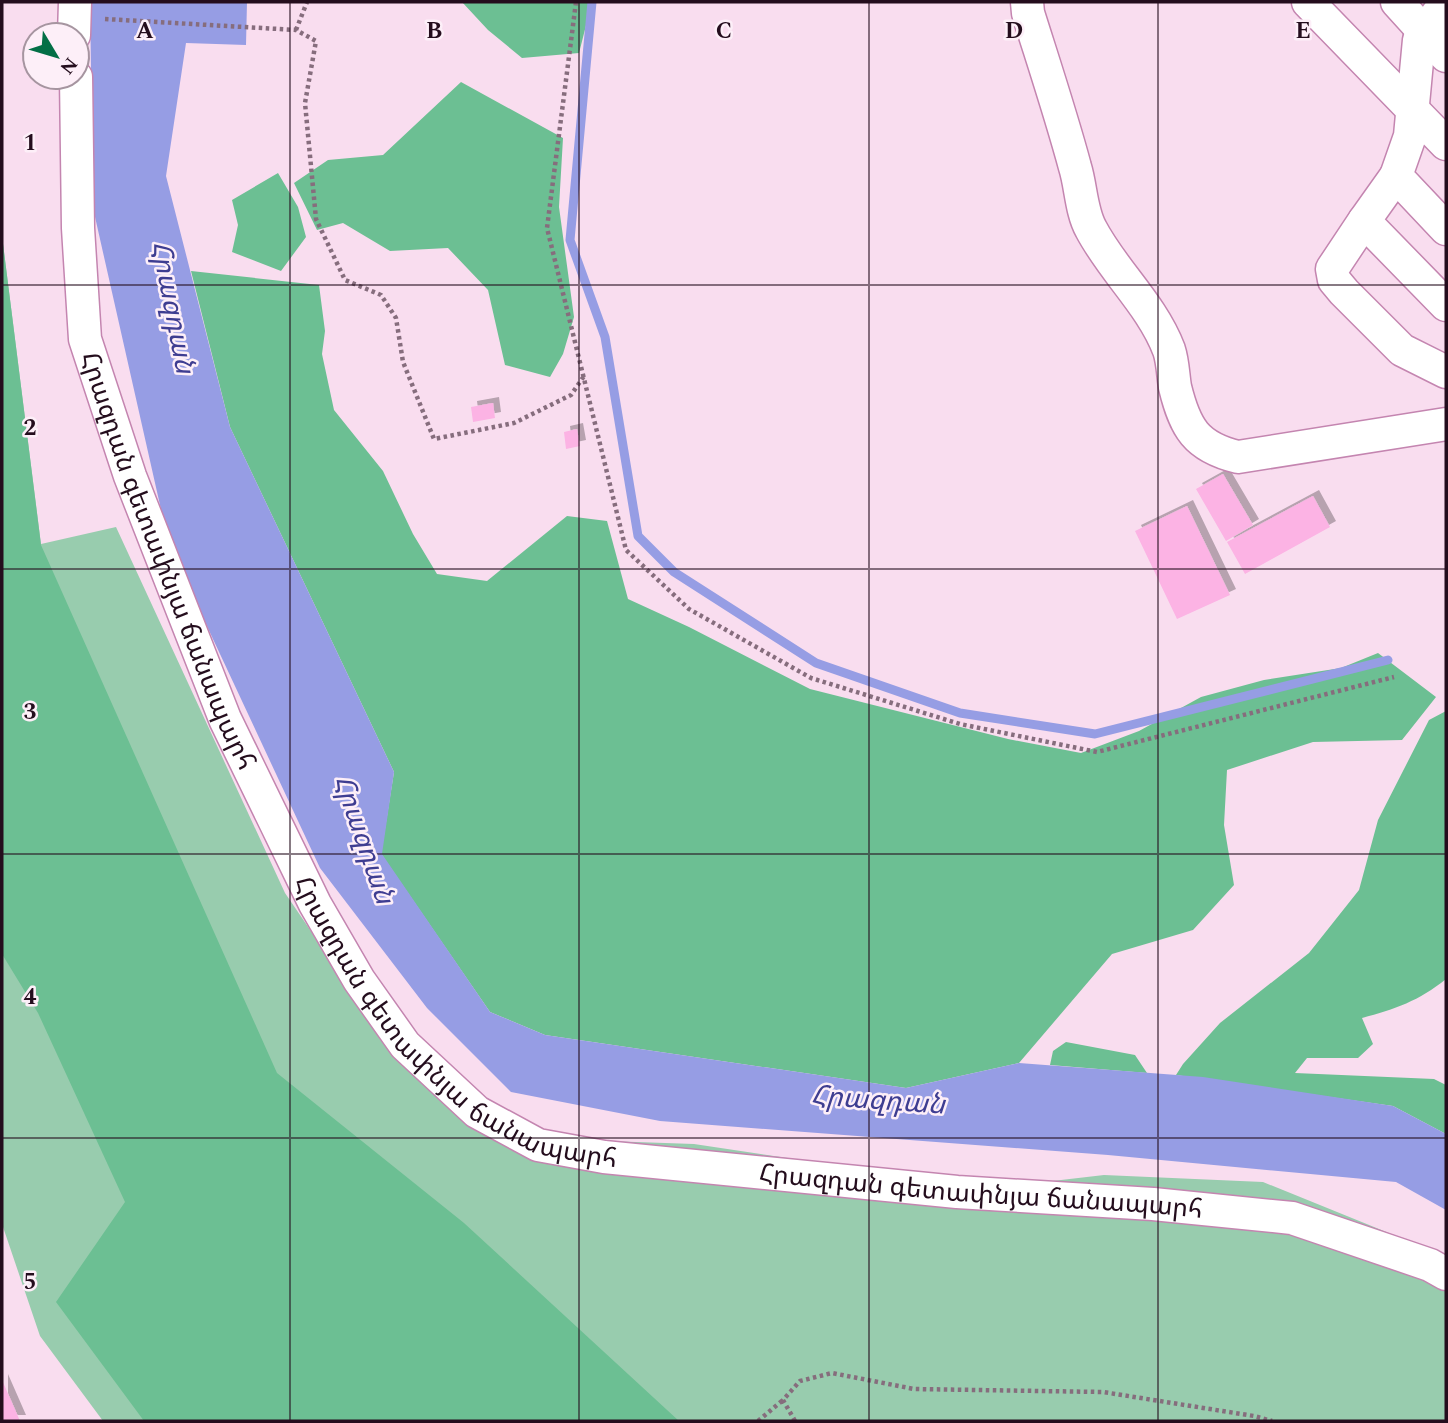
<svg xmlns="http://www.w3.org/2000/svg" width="1448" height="1423" font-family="Spectral,'Noto Sans Armenian',serif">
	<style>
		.green { fill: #98ccae }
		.forest { fill: #6cbf93 }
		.water { fill: #969de4 }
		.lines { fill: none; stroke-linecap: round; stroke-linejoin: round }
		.stream { stroke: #969de4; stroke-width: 9 }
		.building { fill: #fcb3e4; filter: url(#shadow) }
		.minor-casing { stroke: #c485b0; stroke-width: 35 }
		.path { stroke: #866d7d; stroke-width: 4.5; stroke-dasharray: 3.5 3.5; stroke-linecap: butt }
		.minor { stroke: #fff; stroke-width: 32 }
		.grid { fill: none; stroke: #240d1d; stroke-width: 2; stroke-opacity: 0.55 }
		.labels { text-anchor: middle; stroke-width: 5; stroke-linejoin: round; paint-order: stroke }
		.street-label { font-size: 26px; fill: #240d1d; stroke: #fdeff8 }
		.water-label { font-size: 28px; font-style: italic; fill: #3e3d91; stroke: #fdeff8 }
		.grid-label { font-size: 23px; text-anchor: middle; font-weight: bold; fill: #240d1d; stroke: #fdeff8; stroke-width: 5; stroke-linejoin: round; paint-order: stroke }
	</style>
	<defs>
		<filter id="shadow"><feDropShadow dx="6" dy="-6" stdDeviation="0" flood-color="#0004"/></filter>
	</defs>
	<rect width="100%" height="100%" fill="#f9ddef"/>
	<path class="green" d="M2,236L41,544L116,527L285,893L403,1066L489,1112L578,1140L694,1144L808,1161L968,1191L1104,1175L1263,1182L1411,1242L1446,1263V1421H103L40,1336L2,1224Z"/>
	<path class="forest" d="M462,2H592L579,53L522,58L488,30Z
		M461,82L563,138L559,207L574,317L563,354L550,377L505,365L488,290L448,248L390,251L343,223L317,230L294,183L328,160L383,155Z
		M278,173L298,207L306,237L281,271L232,252L238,225L232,200Z
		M2,236L41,545L277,1073L464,1223L679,1421H144L56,1302L125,1202L38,1013L2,954Z
		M191,271L319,285L325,331L322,354L334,410L383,471L413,534L437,574L487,581L567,516L607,521L628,599L689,627L810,689L1008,739L1081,753L1139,731L1201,697L1264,680L1341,668L1378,653L1436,697L1402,740L1313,742L1227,770L1224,825L1234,885L1193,930L1112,954L1019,1063L906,1088L545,1035L490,1012L381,854L394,772L230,427Z
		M1446,711V979C1419,1001 1395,1009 1362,1018L1373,1044L1358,1058H1307L1295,1073L1434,1079L1446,1085V1134L1393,1106L1176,1075L1183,1064L1220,1023L1309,953L1359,890L1378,820L1429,720Z
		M1066,1042L1135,1055L1147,1073L1050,1065L1053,1051Z"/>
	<path class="water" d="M90,2H247L246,45L186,43L166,176L230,427L394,772L382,854L490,1012L545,1035L906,1088L1019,1063L1203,1077L1393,1106L1446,1134V1210L1396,1182L1108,1155L660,1121L511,1092L427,1008L320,868L169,545L93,208Z"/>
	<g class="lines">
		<path class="stream" d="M592,2L570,240L605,337L638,536L674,572L816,663L960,713L1095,734L1388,660"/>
	</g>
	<path class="building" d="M493,403L495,418L473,422L471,407Z
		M577,429L580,446L566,449L564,432Z
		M1223,474L1253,525L1226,541L1196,489Z
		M1313,496L1330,527L1245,574L1227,542Z
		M1187,506L1230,595L1177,619L1135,531Z
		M2,1380L20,1421H2Z"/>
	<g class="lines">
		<defs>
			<g id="minor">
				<path d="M1027,2L1028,13C1044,64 1061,115 1075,167C1081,186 1081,211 1091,229C1113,271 1152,305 1169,350C1173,362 1173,375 1175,387C1185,428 1196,447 1238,457L1446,424"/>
				<path d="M1308,2L1446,144"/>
				<path d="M1397,2L1446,56"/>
				<path d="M1446,2L1419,40L1410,136L1396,176L1446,229"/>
				<path d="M74,35L75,2"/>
				<path id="s1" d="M76,77L78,228L85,339L130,476L225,719L315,904L359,980L405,1045L477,1112L538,1145L604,1157L957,1192L1153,1204L1292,1218L1430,1265L1446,1274"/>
				<path d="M1396,176L1364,221L1446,305"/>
				<path d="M1364,221L1332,269L1334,280L1344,292L1402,350L1446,372"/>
			</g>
		</defs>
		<use href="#minor" class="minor-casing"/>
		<path class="path" d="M576,2L547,228L626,550L689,609L811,678L960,724L1097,752L1394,677
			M105,19L296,30L316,41L305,103L316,219L345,280L381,295L396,318L403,362L434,439L514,423L571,395L584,376
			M296,30L307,2
			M758,1421L783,1400
			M795,1421L783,1400L800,1381L832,1373L914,1389L1103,1392L1254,1416L1272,1421"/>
		<use href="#minor" class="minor"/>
	</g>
	<path class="grid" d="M290,2V1421M579,2V1421M869,2V1421M1158,2V1421M2,285H1446M2,569H1446M2,854H1446M2,1138H1446"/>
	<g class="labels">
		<g class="street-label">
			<text dy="9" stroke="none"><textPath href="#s1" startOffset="499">Հրազդան գետափնյա ճանապարհ</textPath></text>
			<text dy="9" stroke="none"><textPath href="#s1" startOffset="1066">Հրազդան գետափնյա ճանապարհ</textPath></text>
			<text dy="9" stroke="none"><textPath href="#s1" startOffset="1654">Հրազդան գետափնյա ճանապարհ</textPath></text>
		</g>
		<g class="water-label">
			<text transform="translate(174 307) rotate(79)" y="10">Հրազդան</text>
			<text transform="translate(365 839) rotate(71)" y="10">Հրազդան</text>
			<text transform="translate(878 1099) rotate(4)" y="10">Հրազդան</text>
		</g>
	</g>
	<g class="grid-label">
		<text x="145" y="38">A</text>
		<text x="434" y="38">B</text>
		<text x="724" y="38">C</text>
		<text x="1014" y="38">D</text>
		<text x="1303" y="38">E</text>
		<text x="30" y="150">1</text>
		<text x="30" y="435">2</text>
		<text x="30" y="719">3</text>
		<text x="30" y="1004">4</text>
		<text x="30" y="1289">5</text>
	</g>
	<rect width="1448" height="1423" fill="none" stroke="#240d1d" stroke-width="7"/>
	<g transform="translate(56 56) rotate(128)"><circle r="33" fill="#fdeff8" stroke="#a695a0" stroke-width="2"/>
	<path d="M0-5L12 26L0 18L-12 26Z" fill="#036f46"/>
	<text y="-10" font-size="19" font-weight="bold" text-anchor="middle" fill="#240d1d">N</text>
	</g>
</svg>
